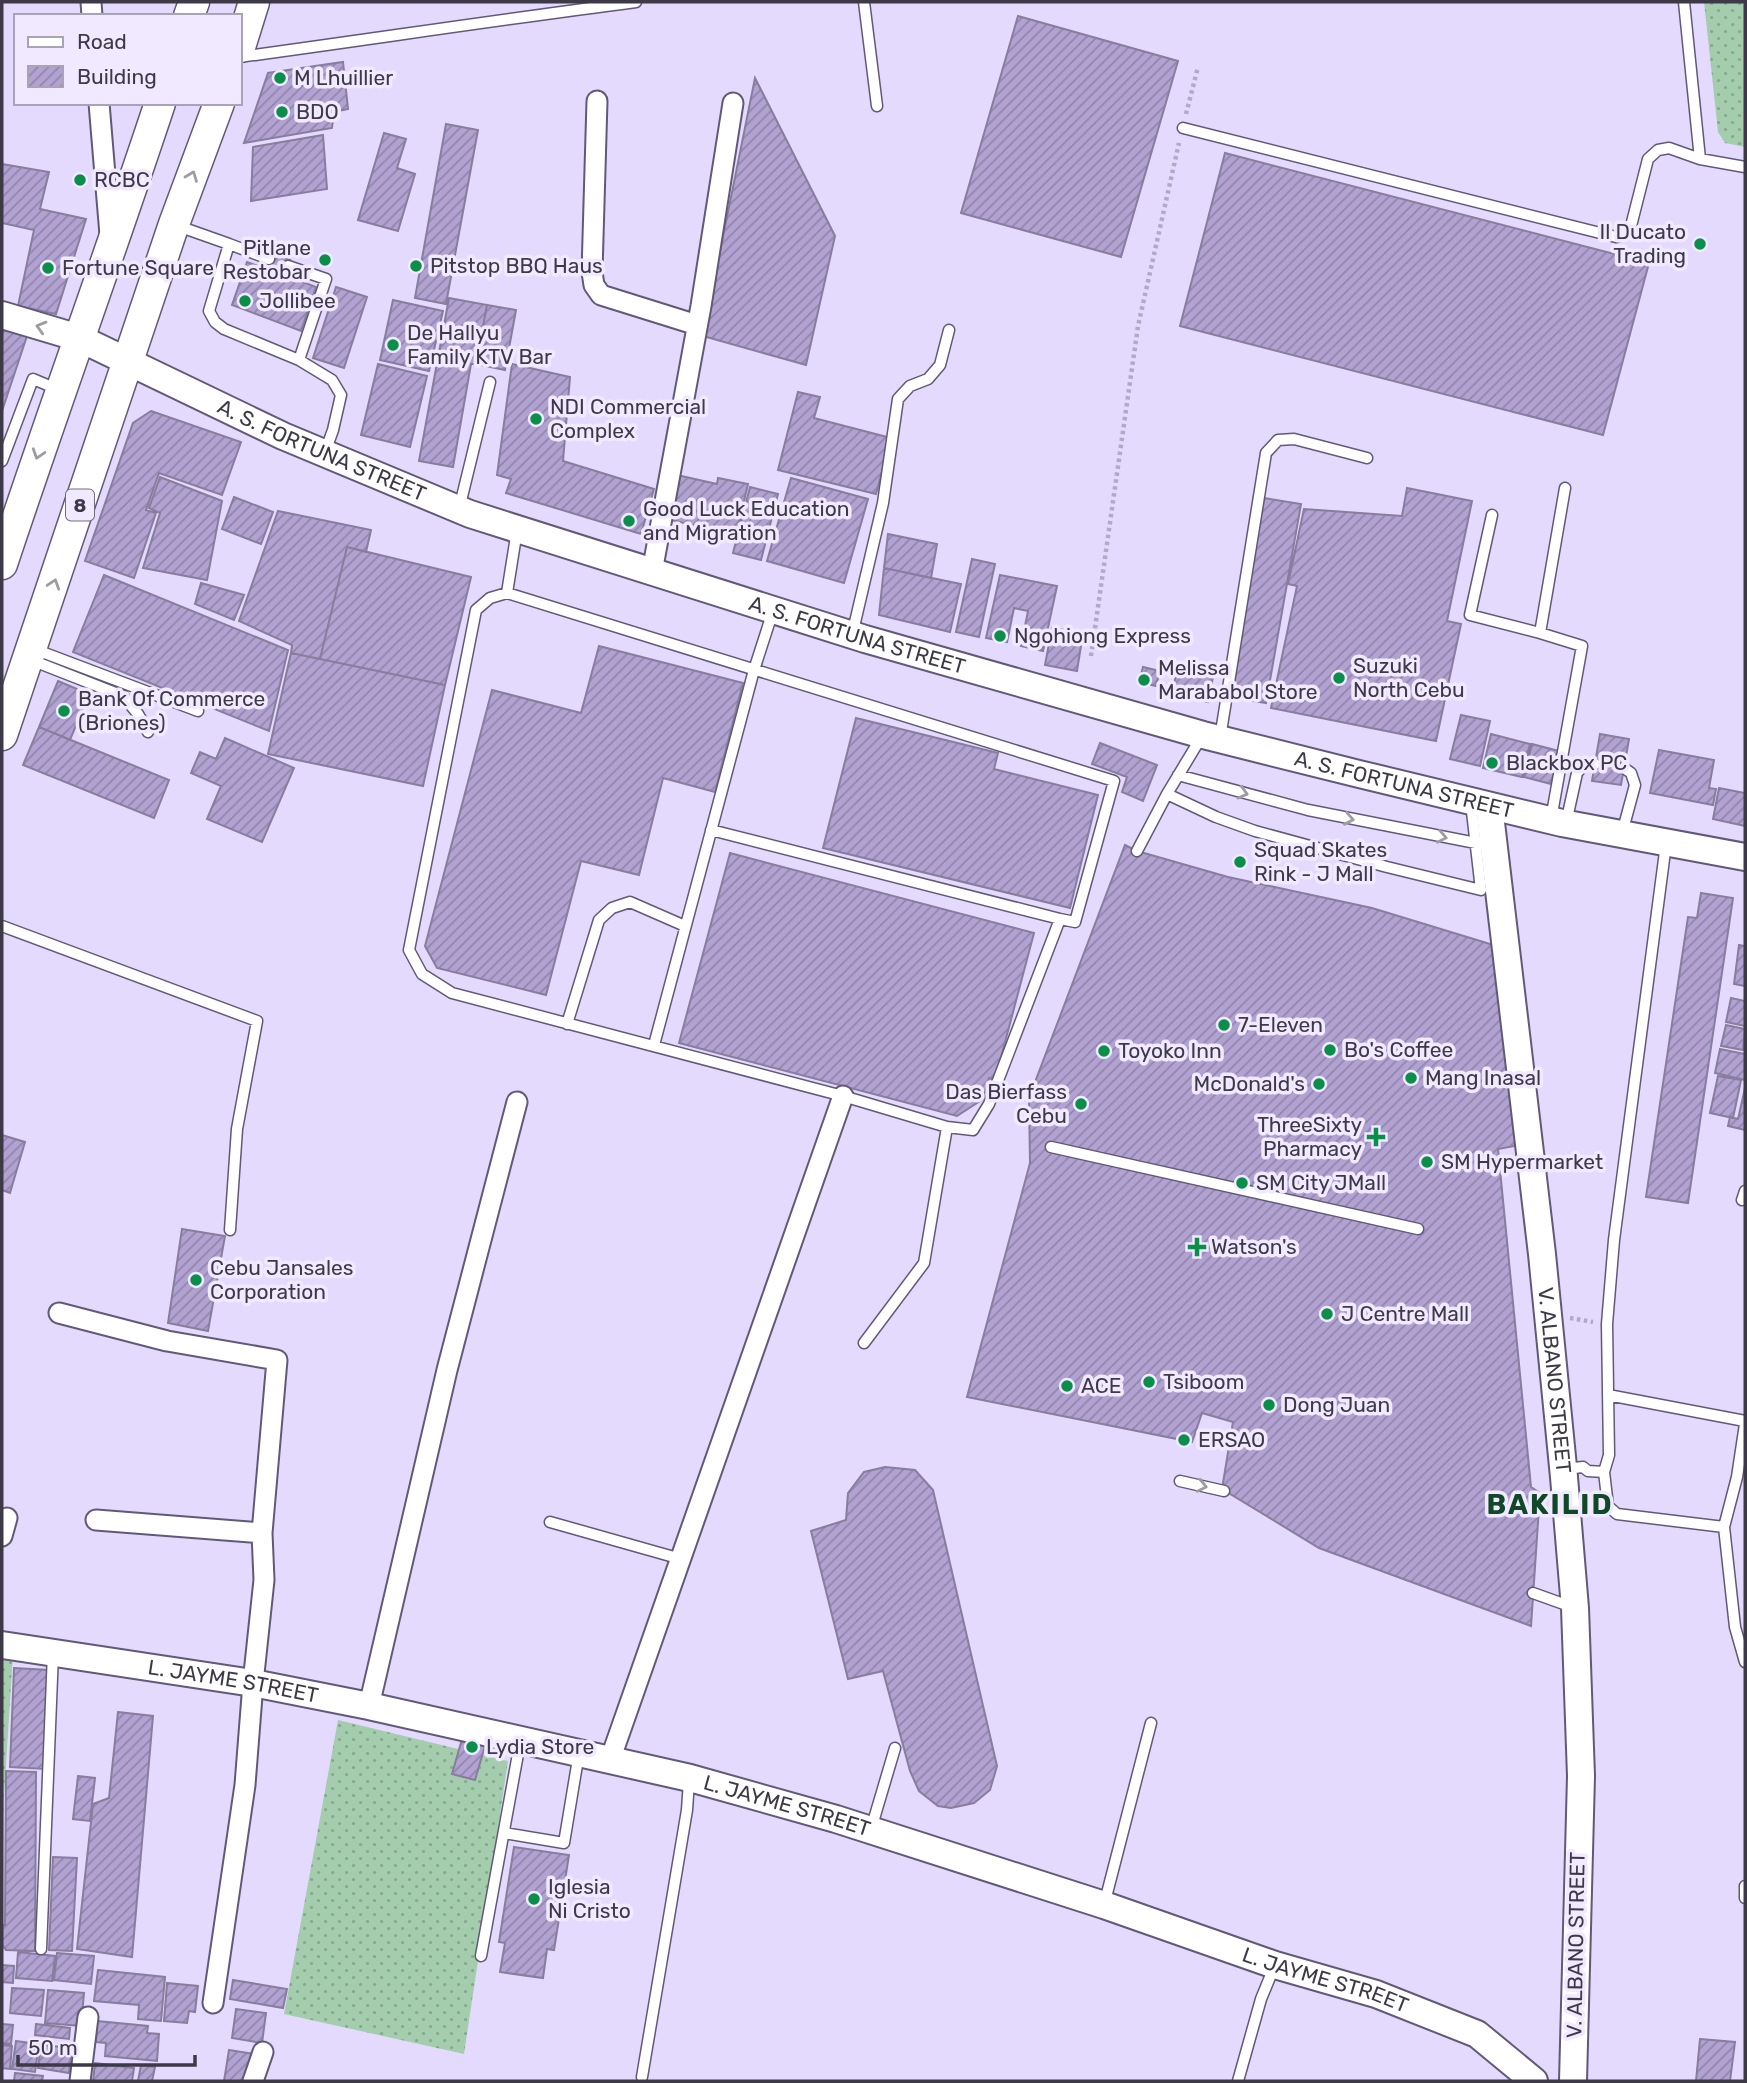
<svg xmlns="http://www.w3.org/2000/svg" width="1747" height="2083" font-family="Rubik,sans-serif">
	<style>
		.grass { fill: url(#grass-dots) }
		.building { fill: url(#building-hatch); stroke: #877d9d; stroke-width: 2 }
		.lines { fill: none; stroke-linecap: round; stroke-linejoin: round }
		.lane-casing { stroke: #625977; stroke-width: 13 }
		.street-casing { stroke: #625977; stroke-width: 23 }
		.secondary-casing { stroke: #625977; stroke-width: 30 }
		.primary-casing { stroke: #625977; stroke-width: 33 }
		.path { stroke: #b2a9c6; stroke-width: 4.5; stroke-dasharray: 3.5 3.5; stroke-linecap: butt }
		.lane { stroke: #fff; stroke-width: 10 }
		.street { stroke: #fff; stroke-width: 19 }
		.secondary { stroke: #fff; stroke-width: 26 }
		.primary { stroke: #fff; stroke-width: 30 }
		.oneway { stroke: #9e9ca3 }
		.poi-dot { fill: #0c8e4b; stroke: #f0e9ff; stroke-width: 2.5 }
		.labels { text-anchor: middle; stroke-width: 7; stroke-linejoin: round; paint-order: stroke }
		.shield { fill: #f0e9ff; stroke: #736e7e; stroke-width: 2 }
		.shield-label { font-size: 19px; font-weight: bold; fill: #3e3947 }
		.poi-label { font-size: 21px; fill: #3e3947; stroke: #f0e9ff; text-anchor: start }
		.street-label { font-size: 21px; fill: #3e3947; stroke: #f0e9ff }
		.district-label { font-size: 28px; font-weight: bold; letter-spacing: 2px; fill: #114827; stroke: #f0e9ff }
	</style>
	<defs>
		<pattern id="grass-dots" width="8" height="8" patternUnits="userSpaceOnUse" patternTransform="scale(1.75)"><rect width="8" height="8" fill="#a4cdae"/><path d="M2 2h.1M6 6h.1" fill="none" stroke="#87a78f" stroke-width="1.8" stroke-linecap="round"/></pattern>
		<pattern id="building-hatch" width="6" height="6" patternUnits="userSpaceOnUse" patternTransform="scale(1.75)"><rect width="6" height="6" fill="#b1a2d2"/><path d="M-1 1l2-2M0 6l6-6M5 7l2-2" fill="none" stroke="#9185ac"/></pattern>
	</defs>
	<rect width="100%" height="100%" fill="#e4dafd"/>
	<path class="grass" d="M1704,2H1745V147L1725,143L1718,132Z
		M2,1652L13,1653L4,1796L2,1899Z
		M338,1720L508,1761L464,2054L284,2014Z"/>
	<path class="building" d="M1018,16L1178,61L1121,257L961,213Z
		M343,62L348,109L334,112L332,128L244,143L268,73Z
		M755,78L835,236L806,365L703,336Z
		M446,124L478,130L446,304L415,298Z
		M384,133L406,139L397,168L415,174L398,231L358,220Z
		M323,135L327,189L251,201L253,147Z
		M1225,153L1649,263L1603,435L1180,326Z
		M2,164L49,172L40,209L86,219L56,314L18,306L34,230L2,223Z
		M271,254L290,260L284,275L316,287L301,331L232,305L247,262L266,269Z
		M336,287L367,297L344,368L313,358Z
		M449,298L487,305L476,364H471L453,467L419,461Z
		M393,300L443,311L429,371L380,360Z
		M487,305L516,310L505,370L476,364Z
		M2,329L27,336L2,411Z
		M378,364L427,376L410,447L361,435Z
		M512,364L570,377L563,461L654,489L641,534L506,493L511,479L497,475Z
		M798,392L820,397L814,418L891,438L876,494L778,470Z
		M151,411L241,442L222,495L159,473L146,510L156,513L134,578L85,561L133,423Z
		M677,475L717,484L718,478L748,484L736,535L667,519Z
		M160,477L222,501L207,580L143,568L160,513L149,508Z
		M791,478L868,499L844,583L767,561Z
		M750,487L778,494L761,560L733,553Z
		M1407,488L1472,501L1447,621L1461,624L1436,741L1271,708L1297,586L1288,584L1304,509L1402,516Z
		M234,497L273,512L261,544L222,529Z
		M1264,498L1301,504L1266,703L1229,697Z
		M278,511L371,530L366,552L347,547L320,659L291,653L292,645L239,621Z
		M888,534L937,544L931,578L884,568Z
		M347,547L471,577L445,685L320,659Z
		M972,559L995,564L979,637L956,632Z
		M884,568L961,584L950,632L879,615Z
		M104,575L288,650L269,731L73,652Z
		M1000,575L1057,586L1043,651L1021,646L1028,611L1014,608L1007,642L986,638Z
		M201,583L244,595L234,620L195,604Z
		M1052,628L1083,633L1077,671L1045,665Z
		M599,646L743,683L715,792L663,778L639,875L581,861L546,995L437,968L425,946L492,690L581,713Z
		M291,653L445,685L423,786L268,754Z
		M1195,662L1215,667L1208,702L1193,699V695L1173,690L1176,675L1192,678Z
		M1143,667L1160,671L1156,686L1139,682Z
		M58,681L89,694L70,740L39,727Z
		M1461,715L1490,721L1480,766L1450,759Z
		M856,718L998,753L994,769L1098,795L1070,908L823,848Z
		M39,727L169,780L154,818L23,765Z
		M1491,734L1530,744L1522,777L1483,768Z
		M1600,734L1629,739L1621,785L1592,781Z
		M225,738L294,768L262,842L207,819L221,786L191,773L200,752L216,759Z
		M1100,743L1157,765L1143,801L1122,792L1127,777L1092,764Z
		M1532,744L1559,751L1551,784L1524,777Z
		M1659,750L1714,760L1709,788L1716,789L1713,805L1650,793Z
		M1719,788L1745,793V826L1713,819Z
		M1125,845L1137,851L1228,877L1372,908L1500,947L1520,1145L1498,1149L1531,1487L1540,1493L1531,1626L1319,1548L1222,1489L1233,1422L1202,1413L1192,1442L967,1397L1030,1163L1029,1098Z
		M730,853L1034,933L995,1080L989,1078L983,1099L957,1116L679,1043Z
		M1701,893L1733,898L1688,1203L1646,1197L1688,917L1697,918Z
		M1739,945L1745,946V986L1734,984Z
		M1731,998L1745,1001V1026L1726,1022Z
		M1726,1025L1745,1029L1743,1050L1721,1046Z
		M1720,1049L1745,1054V1080L1715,1073Z
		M1718,1076L1741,1080L1733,1118L1710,1113Z
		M1745,1088V1130L1728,1126L1730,1117L1738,1119Z
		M2,1135L25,1142L10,1193L2,1190Z
		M182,1229L225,1236L208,1331L168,1323Z
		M885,1467L915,1470L933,1490L997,1766L990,1790L974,1803L951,1808L938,1806L919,1791L910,1771L883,1671L848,1679L811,1531L846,1520L848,1493L864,1472Z
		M14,1668L49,1670L46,1769L10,1767Z
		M118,1712L153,1716L132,1957L77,1949L93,1804L109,1798Z
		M462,1739L485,1746L475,1780L452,1774Z
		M6,1771L36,1772L35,1951L6,1950L2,1945V1925H5Z
		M78,1776L95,1778L90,1821L73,1819Z
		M514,1847L569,1855L554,1950L547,1949L543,1978L500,1972L505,1943L499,1942Z
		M53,1857L77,1858L72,1951L49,1950Z
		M18,1952L55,1956L52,1981L16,1978Z
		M57,1953L94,1956L91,1984L54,1980Z
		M2,1965L14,1966L13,1983L2,1982Z
		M98,1970L165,1977L161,2021L138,2019L139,2005L94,2001Z
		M233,1980L287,1989L283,2008L230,1999Z
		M167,1983L198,1986L195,2012L189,2011L187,2023L164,2021Z
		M12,1988L44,1990L41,2016L10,2013Z
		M48,1990L84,1993L81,2026L45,2023Z
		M236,2009L266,2013L262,2043L232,2038Z
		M97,2021L148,2026L147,2033L159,2034L157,2061L105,2056L106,2043L96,2042Z
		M2,2024L13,2025L11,2044L2,2043Z
		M36,2024L70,2028L69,2039L35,2035Z
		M1700,2039L1735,2042L1730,2081H1696Z
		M16,2041L39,2044L35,2072L12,2069Z
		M2,2045L12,2046L10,2069L2,2068Z
		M41,2045L72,2048L69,2073L38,2068Z
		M229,2050L255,2054L250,2081H224Z
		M95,2063L134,2068L132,2081H93Z
		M141,2065L155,2067L152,2081H138Z
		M15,2073L43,2076L42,2081H14Z"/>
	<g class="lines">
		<defs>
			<path id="lane" d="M864,2L877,106
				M1684,2L1700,159
				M240,57C372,39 504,19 636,2
				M1183,128L1616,237L1625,234L1631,226L1648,159L1658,150L1669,148L1700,159L1745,167
				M178,226L229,244L209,311L215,322L224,329L299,360L332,380L341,395L333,430L325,452
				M229,244L269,259
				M288,266L326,279L299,360
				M2,461L33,379L57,389
				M459,509L490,382
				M1492,515L1470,615L1540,633L1582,646L1551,819
				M507,593L517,530
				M1540,633L1565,488
				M852,635L883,503L898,399L910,386L928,379L940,365L949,330
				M34,649L198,711
				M31,660L123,696L138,714L148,732
				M1220,738L1266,453L1278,440L1294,439L1367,458
				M1178,775L1308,810L1481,844
				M1167,794L1216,817L1255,831L1387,867L1481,890L1471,803
				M1566,823L1577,773L1584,765L1595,764
				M711,830L1060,919L1075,922L1114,781L507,593L490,598L476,610L409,950L422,974L452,993L843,1096L947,1127L973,1130L989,1104L1060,919
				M1622,833L1635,785L1631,773L1624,768
				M1666,844L1614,1240L1607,1324L1609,1455L1604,1472L1608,1506L1617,1514L1724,1527
				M1137,851L1167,794L1202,736
				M2,926L257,1021L237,1129L230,1230
				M567,1024L599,920L612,908L630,902L685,926
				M654,1045L754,670L773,611
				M1051,1147L1418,1229
				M1742,1200L1745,1191
				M864,1343L924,1263L947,1127
				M1608,1395L1745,1421
				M1745,1424L1737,1477L1724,1527L1735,1627L1745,1662
				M1564,1469L1583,1467L1588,1471L1604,1472
				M1180,1481L1224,1491
				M550,1522L681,1559
				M1533,1593L1572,1607
				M871,1829L895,1748
				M504,1833L564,1843L579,1753
				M1745,1898V1886
				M1104,1905L1151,1723
				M41,1949L53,1653
				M481,1956L520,1743
				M642,2077L687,1810L689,1781
				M1238,2081L1261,1999L1275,1965"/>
			<path id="street" d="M91,2L92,16
				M597,101L592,272L594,285L601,295L697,325
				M99,103L110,235
				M652,572L701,306L733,103
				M59,1313L167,1341L277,1360L262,1533L264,1580L253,1683L245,1785L213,2003
				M96,1520L262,1533
				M2,1536L7,1518
				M369,1706L447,1370L517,1102
				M610,1760L843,1096
				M80,2081L88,2017
				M253,2081L263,2052"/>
			<g id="secondary">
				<path id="s1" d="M2,315L79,338L283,436L470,514L865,639L1203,735L1359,774L1562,823L1745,857"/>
				<path id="s2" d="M1489,806L1542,1254L1564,1477L1575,1608L1581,1776L1573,2081"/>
				<path id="s3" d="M2,1645L253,1683L369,1706L690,1778L836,1819L1104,1905L1275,1965L1376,1994L1477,2034L1534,2081"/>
			</g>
			<path id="primary" d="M189,16L194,2
				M240,47L254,2
				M2,564C53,410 109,257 160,103
				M2,735L174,224L219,103"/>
		</defs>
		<use href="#lane" class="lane-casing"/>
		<use href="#street" class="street-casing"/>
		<use href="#secondary" class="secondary-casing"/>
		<use href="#primary" class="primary-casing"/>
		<path class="path" d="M1186,114L1198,67
			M1091,656L1138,326L1179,143
			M1570,1318L1593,1322"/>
		<use href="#lane" class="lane"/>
		<use href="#street" class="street"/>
		<use href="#secondary" class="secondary"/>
		<use href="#primary" class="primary"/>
	</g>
	<defs><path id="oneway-chevron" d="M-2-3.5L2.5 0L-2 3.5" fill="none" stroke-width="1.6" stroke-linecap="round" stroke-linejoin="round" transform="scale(1.75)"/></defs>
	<g class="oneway">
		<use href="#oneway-chevron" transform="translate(192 176) rotate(-69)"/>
		<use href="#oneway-chevron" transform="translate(41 327) rotate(-164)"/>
		<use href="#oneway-chevron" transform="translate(38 454) rotate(108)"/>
		<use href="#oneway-chevron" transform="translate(54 584) rotate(-72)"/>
		<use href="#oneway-chevron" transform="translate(1243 793) rotate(15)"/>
		<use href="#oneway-chevron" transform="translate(1349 819) rotate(11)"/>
		<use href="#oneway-chevron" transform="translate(1442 837) rotate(11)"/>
		<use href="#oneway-chevron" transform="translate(1202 1486) rotate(13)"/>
	</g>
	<g class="poi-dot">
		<circle cx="280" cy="78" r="7"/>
		<circle cx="282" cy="112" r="7"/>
		<circle cx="80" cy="180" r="7"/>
		<circle cx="1700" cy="244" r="7"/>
		<circle cx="325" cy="260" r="7"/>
		<circle cx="416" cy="266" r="7"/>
		<circle cx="48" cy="268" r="7"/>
		<circle cx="245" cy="301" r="7"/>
		<circle cx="393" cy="345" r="7"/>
		<circle cx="536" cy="419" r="7"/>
		<circle cx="629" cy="521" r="7"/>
		<circle cx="1000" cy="636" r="7"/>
		<circle cx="1339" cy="678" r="7"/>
		<circle cx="1144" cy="680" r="7"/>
		<circle cx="64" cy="711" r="7"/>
		<circle cx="1492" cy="763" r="7"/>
		<circle cx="1240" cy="862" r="7"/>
		<circle cx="1224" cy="1025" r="7"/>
		<circle cx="1330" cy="1050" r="7"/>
		<circle cx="1104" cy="1051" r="7"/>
		<circle cx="1411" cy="1078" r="7"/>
		<circle cx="1319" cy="1084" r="7"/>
		<circle cx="1081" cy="1104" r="7"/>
		<path d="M1372.5 1126.5h7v7h7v7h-7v7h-7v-7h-7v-7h7z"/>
		<circle cx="1427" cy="1162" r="7"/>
		<circle cx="1242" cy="1183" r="7"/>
		<path d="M1193.5 1236.5h7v7h7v7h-7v7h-7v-7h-7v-7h7z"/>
		<circle cx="196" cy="1280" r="7"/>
		<circle cx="1327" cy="1314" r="7"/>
		<circle cx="1149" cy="1382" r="7"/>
		<circle cx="1067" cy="1386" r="7"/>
		<circle cx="1269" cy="1405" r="7"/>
		<circle cx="1184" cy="1440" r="7"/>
		<circle cx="472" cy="1747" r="7"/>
		<circle cx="534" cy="1899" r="7"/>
	</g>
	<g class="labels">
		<rect class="shield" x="66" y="489.5" width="28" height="31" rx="5"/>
		<g class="shield-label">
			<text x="80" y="512">8</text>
		</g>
		<g class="poi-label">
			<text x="294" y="85">M Lhuillier</text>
			<text x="296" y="119">BDO</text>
			<text x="94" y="187">RCBC</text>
			<text x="1686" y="239" text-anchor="end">Il Ducato<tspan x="1686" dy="24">Trading</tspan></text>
			<text x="311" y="255" text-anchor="end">Pitlane<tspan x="311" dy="24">Restobar</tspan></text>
			<text x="430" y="273">Pitstop BBQ Haus</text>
			<text x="62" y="275">Fortune Square</text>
			<text x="259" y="308">Jollibee</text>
			<text x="407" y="340">De Hallyu<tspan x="407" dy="24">Family KTV Bar</tspan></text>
			<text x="550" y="414">NDI Commercial<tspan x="550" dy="24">Complex</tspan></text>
			<text x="643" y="516">Good Luck Education<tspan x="643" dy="24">and Migration</tspan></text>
			<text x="1014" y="643">Ngohiong Express</text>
			<text x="1353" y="673">Suzuki<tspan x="1353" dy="24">North Cebu</tspan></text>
			<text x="1158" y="675">Melissa<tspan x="1158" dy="24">Marababol Store</tspan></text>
			<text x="78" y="706">Bank Of Commerce<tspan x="78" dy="24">(Briones)</tspan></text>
			<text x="1506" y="770">Blackbox PC</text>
			<text x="1254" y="857">Squad Skates<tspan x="1254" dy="24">Rink - J Mall</tspan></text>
			<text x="1238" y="1032">7-Eleven</text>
			<text x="1344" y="1057">Bo's Coffee</text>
			<text x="1118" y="1058">Toyoko Inn</text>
			<text x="1425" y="1085">Mang Inasal</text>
			<text x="1305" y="1091" text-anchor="end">McDonald's</text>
			<text x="1067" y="1099" text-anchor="end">Das Bierfass<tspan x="1067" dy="24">Cebu</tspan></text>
			<text x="1362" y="1132" text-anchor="end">ThreeSixty<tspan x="1362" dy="24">Pharmacy</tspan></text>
			<text x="1441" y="1169">SM Hypermarket</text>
			<text x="1256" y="1190">SM City JMall</text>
			<text x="1211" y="1254">Watson's</text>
			<text x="210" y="1275">Cebu Jansales<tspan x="210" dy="24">Corporation</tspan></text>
			<text x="1341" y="1321">J Centre Mall</text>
			<text x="1163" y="1389">Tsiboom</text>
			<text x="1081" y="1393">ACE</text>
			<text x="1283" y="1412">Dong Juan</text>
			<text x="1198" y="1447">ERSAO</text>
			<text x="486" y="1754">Lydia Store</text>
			<text x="548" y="1894">Iglesia<tspan x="548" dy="24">Ni Cristo</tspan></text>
		</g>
		<g class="street-label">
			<text dy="7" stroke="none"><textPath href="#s1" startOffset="348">A. S. FORTUNA STREET</textPath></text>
			<text dy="7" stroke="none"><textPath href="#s1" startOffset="915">A. S. FORTUNA STREET</textPath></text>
			<text dy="7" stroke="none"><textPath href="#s1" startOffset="1482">A. S. FORTUNA STREET</textPath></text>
			<text dy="7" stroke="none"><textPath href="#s2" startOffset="578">V. ALBANO STREET</textPath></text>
			<text dy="7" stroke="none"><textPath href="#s3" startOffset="234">L. JAYME STREET</textPath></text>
			<text dy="7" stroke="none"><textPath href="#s3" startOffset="802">L. JAYME STREET</textPath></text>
			<text transform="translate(1576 1945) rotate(-89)" y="7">V. ALBANO STREET</text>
			<text dy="7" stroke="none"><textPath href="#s3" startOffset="1368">L. JAYME STREET</textPath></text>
		</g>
		<g class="district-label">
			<text x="1550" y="1514">BAKILID</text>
		</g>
	</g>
	<rect width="1747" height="2083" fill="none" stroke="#3e3947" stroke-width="7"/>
	<rect x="14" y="14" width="228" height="91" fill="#f0e9ff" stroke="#a9a3b5" stroke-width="2"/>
	<rect x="28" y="37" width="35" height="10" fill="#ffffff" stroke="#a9a3b5" stroke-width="2"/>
	<text x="77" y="49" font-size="21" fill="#3e3947">Road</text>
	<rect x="28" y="66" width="35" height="21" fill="url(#building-hatch)" stroke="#a9a3b5" stroke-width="2"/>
	<text x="77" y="84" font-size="21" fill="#3e3947">Building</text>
	<path d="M18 2055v10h177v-10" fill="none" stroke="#3e3947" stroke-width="3.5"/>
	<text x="28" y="2055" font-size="21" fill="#3e3947" stroke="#f0e9ff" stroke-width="5" paint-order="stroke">50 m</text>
</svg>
